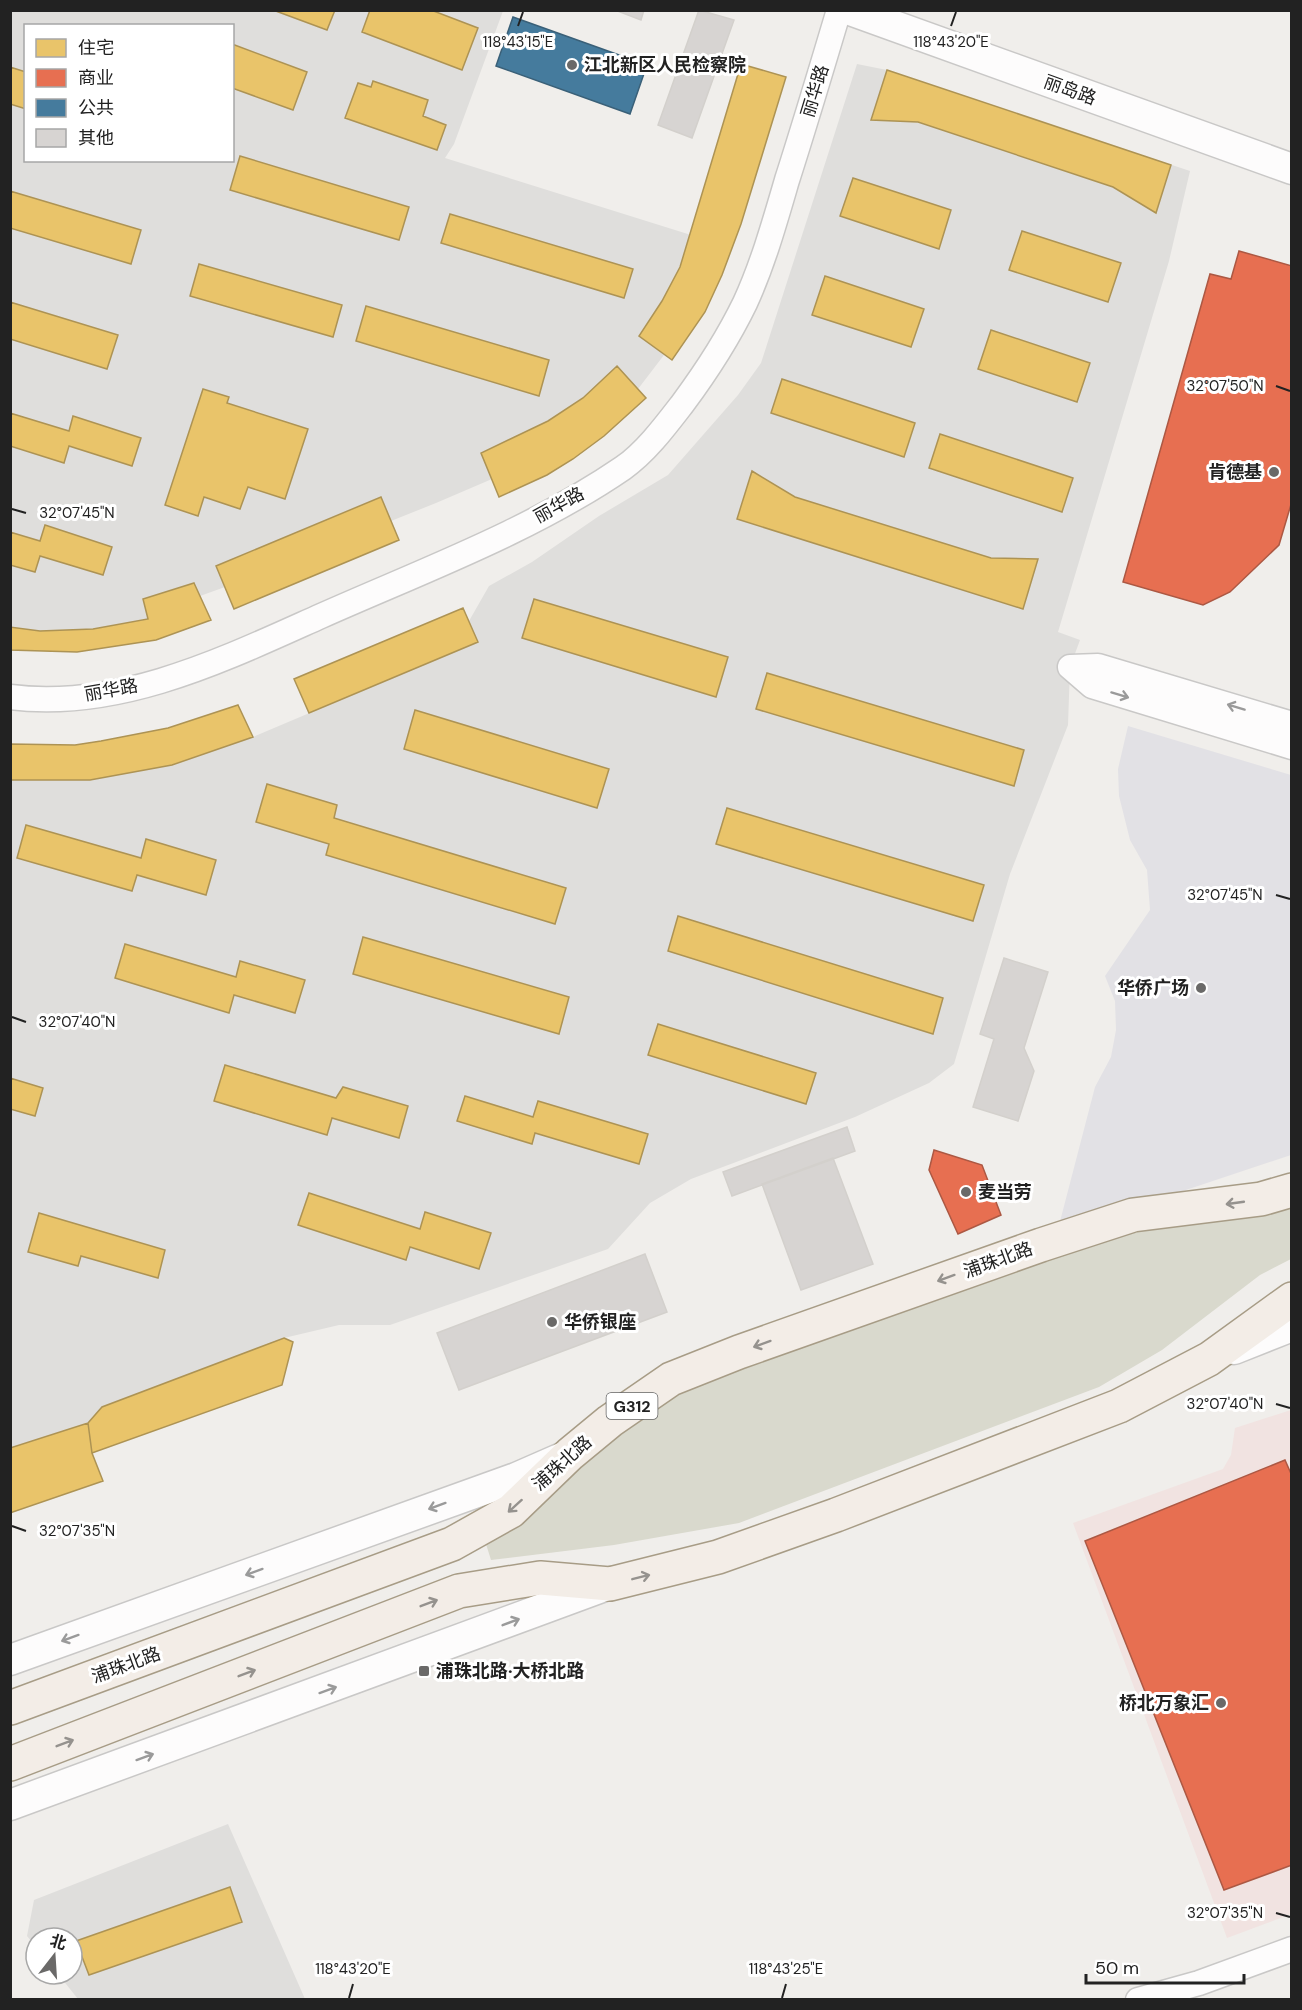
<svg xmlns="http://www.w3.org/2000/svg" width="1302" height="2010" font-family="'DM Sans','Noto Sans SC',sans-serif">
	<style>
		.residential { fill: #dfdedc; fill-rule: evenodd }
		.commercial { fill: #f1e3e1 }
		.construction { fill: #d9d9cd }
		.plaza { fill: #e2e1e5 }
		.homes { fill: #e9c46a; stroke: #ad9354; stroke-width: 1.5 }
		.shops { fill: #e76f51; stroke: #ac5843; stroke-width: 1.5 }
		.public { fill: #457b9d; stroke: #3a6078; stroke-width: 1.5 }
		.building { fill: #d7d4d2; stroke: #d3d0cc; stroke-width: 1.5 }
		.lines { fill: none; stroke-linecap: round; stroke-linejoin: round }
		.minor-casing { stroke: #c9c8c7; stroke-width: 27 }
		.tertiary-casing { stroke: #c9c8c7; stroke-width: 33 }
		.primary-casing { stroke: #a79c86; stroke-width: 36 }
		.minor { stroke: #fdfcfc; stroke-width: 24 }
		.tertiary { stroke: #fdfcfc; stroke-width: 30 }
		.primary { stroke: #f3ede7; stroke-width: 33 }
		.oneway { stroke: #9a9a9a }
		.oneway2 { stroke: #95928e }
		.ticks { fill: none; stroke: #222; stroke-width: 2 }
		.poi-dot { fill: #6a6968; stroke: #fff; stroke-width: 2 }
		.labels { text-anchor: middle; stroke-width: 6; stroke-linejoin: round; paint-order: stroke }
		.shield { fill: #fff; stroke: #646464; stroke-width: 1.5 }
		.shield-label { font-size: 16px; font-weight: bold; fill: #222 }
		.poi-label { font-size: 18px; font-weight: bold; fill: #222; stroke: #fff; text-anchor: start }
		.street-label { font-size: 18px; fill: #222; stroke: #fff }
		.ticks-label { font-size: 15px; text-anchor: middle; fill: #222; stroke: #fff; stroke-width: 6; stroke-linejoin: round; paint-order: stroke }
	</style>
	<rect width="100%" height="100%" fill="#f0eeeb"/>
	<path class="residential" d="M11,11H503L454,144L445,158L691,235L680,267L662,301L639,335L664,355L638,389L583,398L548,421L482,453L492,479L436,503L391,521L380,497L216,566L225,587L200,596L194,583L143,599L148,619L92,629L40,631L11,627ZM26,26H232V160H26Z
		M857,64L887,70L1190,171L1169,261L1058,632L1080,640L1070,667L1068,725L1010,874L954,1064L929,1083L855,1117L691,1179L650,1203L608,1249L390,1325H339L284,1338L102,1407L88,1423L11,1448V780H90L172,765L253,737L477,642L469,621L489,586L532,562L599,516L668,475L738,395L761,363Z
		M228,1824L305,1999H78L58,1974H72V1938H36V1947L27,1936L34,1900Z"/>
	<path class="commercial" d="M1291,1410V1914L1227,1938L1073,1523L1223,1469L1231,1455L1235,1428Z"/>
	<path class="construction" d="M1291,1206V1259L1260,1275L1162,1350L1099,1387L739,1523L614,1545L491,1560L486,1544L661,1397L1126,1224Z"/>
	<path class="plaza" d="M1128,726L1291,775V1155L1057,1233L1095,1087L1111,1057L1116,1030L1115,1001L1105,976L1150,910L1147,870L1130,840L1119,796L1118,769Z"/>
	<path class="homes" d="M273,10H335L327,30Z
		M370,10H431L478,28L462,70L362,32Z
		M232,44L307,72L293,110L232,88Z
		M741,64L786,77L741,224L722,275L705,312L672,360L639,336L662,301L680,267Z
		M10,67L26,72V109L10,104Z
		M887,70L1171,165L1156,213L1113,187L918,122L871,120Z
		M373,81L428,100L423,116L446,125L437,150L345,118L358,83L371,87Z
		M240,156L409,207L399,240L230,190Z
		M853,178L951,210L939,249L840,216Z
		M10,191L141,230L131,264L10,228Z
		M450,214L633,269L624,298L441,243Z
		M1022,231L1121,263L1108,302L1009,270Z
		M199,264L342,305L333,337L190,296Z
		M825,276L924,309L911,347L812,315Z
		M10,302L118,335L107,369L10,339Z
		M366,306L549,360L539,396L356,341Z
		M991,330L1090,363L1077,402L978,369Z
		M617,366L646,398L604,436L573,459L547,475L499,497L481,453L548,421L583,398Z
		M782,379L915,423L904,457L771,413Z
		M203,389L229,397L227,403L308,429L285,499L248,487L240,509L204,497L198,516L165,505Z
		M10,413L69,431L73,416L141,438L132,466L69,446L64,463L10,446Z
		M940,434L1073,478L1062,512L929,468Z
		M752,471L795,497L991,558L1038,559L1023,609L737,519Z
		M381,497L399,540L234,609L216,566Z
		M45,525L112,547L103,575L40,556L35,572L10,565V532L40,541Z
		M194,583L211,620L156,640L77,652L10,650V627L40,631L93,629L148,619L143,599Z
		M534,599L728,657L716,697L522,638Z
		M463,608L478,642L309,713L294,679Z
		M767,673L1024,750L1014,786L756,709Z
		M238,705L253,737L172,765L90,780H10V744L75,745L101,741L168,728Z
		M415,710L609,769L597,808L404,749Z
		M267,784L337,805L334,818L566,888L555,924L326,855L329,844L256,822Z
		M727,808L984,885L973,921L716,844Z
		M26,825L141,858L146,839L216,860L206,895L137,875L132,891L17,858Z
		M678,916L943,998L933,1034L668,951Z
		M363,937L569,997L559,1034L353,974Z
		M125,944L236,977L240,961L305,980L295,1013L234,995L229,1013L115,978Z
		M658,1024L816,1073L806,1104L648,1055Z
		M225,1065L336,1098L343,1087L408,1106L399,1138L332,1118L327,1135L214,1101Z
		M10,1078L43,1088L35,1116L10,1109Z
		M465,1096L533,1117L538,1101L648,1134L639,1164L535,1133L532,1144L457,1121Z
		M309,1193L420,1229L425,1212L491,1233L479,1269L410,1247L406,1260L298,1225Z
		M39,1213L165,1250L158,1278L81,1256L78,1266L28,1252Z
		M284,1338L293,1342L282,1385L92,1453L88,1423L102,1407Z
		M88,1423L92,1453L103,1481L10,1513V1448Z
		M230,1887L242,1922L89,1975L76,1941Z"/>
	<path class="shops" d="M1239,251L1292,266V501L1279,545L1230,592L1203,605L1123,582L1210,274L1231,279Z
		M934,1150L982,1165L1001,1215L958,1234L929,1170Z
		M1285,1460L1292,1476V1865L1224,1890L1085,1541Z"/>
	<path class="public" d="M513,17L647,65L630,114L496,66Z"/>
	<path class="building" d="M615,10H644L641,20Z
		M699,10L734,20L692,138L658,125Z
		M1004,958L1048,972L1024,1048L1034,1071L1018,1121L973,1107L994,1039L980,1034Z
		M847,1127L855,1151L732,1196L723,1172Z
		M833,1158L873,1264L801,1290L762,1184Z
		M645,1254L667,1312L459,1390L437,1333Z"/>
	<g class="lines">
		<defs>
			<path id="minor" d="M1070,667L1092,686L1292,747
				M1070,667L1098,666L1292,724
				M10,697C119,711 225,659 321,616C422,571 531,531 623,468C646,452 666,425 683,403C706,372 728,338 745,303C763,264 775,221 787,180C805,124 822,67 839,10
				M1138,2000L1199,1983L1292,1949"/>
			<path id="tertiary" d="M850,10L1292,169
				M1234,1349L1292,1326
				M10,1660L516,1478L564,1457
				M10,1805L610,1584"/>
			<path id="primary" d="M10,1708L452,1544L511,1511L570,1454L610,1421L671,1379L739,1352L1041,1245L1133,1215L1261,1199L1292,1190
				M10,1764L459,1591L540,1578L610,1584L718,1557L836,1515L1119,1406L1209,1359L1292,1299"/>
		</defs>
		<use href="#minor" class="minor-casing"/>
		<use href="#tertiary" class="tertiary-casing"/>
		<use href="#primary" class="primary-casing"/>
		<use href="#minor" class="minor"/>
		<use href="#tertiary" class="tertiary"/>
		<use href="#primary" class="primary"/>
	</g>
	<defs><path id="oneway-shaft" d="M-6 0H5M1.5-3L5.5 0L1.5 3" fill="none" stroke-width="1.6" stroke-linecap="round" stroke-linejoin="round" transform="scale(1.5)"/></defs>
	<g class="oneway">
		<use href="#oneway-shaft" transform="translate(1120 695) rotate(17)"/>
		<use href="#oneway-shaft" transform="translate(1236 707) rotate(-163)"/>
		<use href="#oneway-shaft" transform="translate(437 1506) rotate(160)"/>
		<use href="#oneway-shaft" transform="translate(254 1572) rotate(160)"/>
		<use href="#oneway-shaft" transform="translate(511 1622) rotate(-21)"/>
		<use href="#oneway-shaft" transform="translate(70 1638) rotate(160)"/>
		<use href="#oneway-shaft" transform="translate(328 1690) rotate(-20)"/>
		<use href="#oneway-shaft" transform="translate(145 1757) rotate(-20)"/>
	</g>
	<g class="oneway2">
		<use href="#oneway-shaft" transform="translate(1235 1203) rotate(172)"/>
		<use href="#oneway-shaft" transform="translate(946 1278) rotate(160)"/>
		<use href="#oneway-shaft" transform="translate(762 1344) rotate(160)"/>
		<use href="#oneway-shaft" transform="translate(515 1506) rotate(138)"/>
		<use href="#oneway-shaft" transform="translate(641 1577) rotate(-14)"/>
		<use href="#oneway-shaft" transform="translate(429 1603) rotate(-21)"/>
		<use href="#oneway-shaft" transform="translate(247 1673) rotate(-21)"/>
		<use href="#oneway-shaft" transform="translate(65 1743) rotate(-21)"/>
	</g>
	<path class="ticks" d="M518,26L523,12M951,26L956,12M1276,386L1290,391M12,509L26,513M1276,895L1290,899M12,1017L26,1022M1276,1404L1290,1408M12,1526L26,1531M1276,1913L1290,1917M349,1998L353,1984M782,1998L786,1984"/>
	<g class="poi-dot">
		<circle cx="572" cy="65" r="6"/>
		<circle cx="1274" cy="472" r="6"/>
		<circle cx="1201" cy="988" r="6"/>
		<circle cx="966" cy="1192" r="6"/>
		<circle cx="552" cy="1322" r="6"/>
		<rect x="418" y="1665" width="12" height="12" rx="3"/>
		<circle cx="1221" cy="1703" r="6"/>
	</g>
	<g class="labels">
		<rect class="shield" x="606.5" y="1393" width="51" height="26" rx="4.5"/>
		<g class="shield-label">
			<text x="632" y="1412">G312</text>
		</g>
		<g class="poi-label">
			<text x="584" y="71">江北新区人民检察院</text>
			<text x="1262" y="478" text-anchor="end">肯德基</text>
			<text x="1189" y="994" text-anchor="end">华侨广场</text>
			<text x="978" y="1198">麦当劳</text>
			<text x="564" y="1328">华侨银座</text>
			<text x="436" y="1677">浦珠北路·大桥北路</text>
			<text x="1209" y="1709" text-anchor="end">桥北万象汇</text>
		</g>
		<g class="street-label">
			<text transform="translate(1070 90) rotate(20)" y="6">丽岛路</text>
			<text transform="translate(815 91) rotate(-73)" y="6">丽华路</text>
			<text transform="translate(559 505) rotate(-29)" y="6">丽华路</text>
			<text transform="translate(111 690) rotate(-10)" y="6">丽华路</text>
			<text transform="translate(998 1260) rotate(-20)" y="6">浦珠北路</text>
			<text transform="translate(562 1463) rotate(-42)" y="6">浦珠北路</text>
			<text transform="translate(126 1665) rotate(-20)" y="6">浦珠北路</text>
		</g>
	</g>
	<g class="ticks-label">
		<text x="518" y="47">118°43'15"E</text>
		<text x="951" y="47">118°43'20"E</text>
		<text x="1225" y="391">32°07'50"N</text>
		<text x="77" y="518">32°07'45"N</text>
		<text x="1225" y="900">32°07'45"N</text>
		<text x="77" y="1027">32°07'40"N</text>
		<text x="1225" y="1409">32°07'40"N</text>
		<text x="77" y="1536">32°07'35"N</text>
		<text x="1225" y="1918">32°07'35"N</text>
		<text x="353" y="1974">118°43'20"E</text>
		<text x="786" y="1974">118°43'25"E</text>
	</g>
	<rect width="1302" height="2010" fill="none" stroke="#222222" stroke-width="24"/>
	<rect x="24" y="24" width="210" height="138" fill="#ffffff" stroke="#a7a7a7" stroke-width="1.5"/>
	<rect x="36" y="39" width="30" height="18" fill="#e9c46a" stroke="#a7a7a7" stroke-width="1.5"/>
	<text x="78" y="54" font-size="18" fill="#222222">住宅</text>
	<rect x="36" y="69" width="30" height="18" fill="#e76f51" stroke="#a7a7a7" stroke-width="1.5"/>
	<text x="78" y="84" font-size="18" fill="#222222">商业</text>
	<rect x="36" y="99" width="30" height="18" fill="#457b9d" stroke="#a7a7a7" stroke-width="1.5"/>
	<text x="78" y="114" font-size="18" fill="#222222">公共</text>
	<rect x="36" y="129" width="30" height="18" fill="#d7d4d2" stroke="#a7a7a7" stroke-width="1.5"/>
	<text x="78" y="144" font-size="18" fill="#222222">其他</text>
	<g transform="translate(54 1956) rotate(17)"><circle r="28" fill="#ffffff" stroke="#a7a7a7" stroke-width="1.5"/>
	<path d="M0-4.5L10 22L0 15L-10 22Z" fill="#6a6968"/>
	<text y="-9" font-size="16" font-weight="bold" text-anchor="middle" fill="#222222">北</text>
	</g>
	<path d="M1086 1974v9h158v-9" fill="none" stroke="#222222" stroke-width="3"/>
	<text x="1095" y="1974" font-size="18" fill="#222222" stroke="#ffffff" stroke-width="4.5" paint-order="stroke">50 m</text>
</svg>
